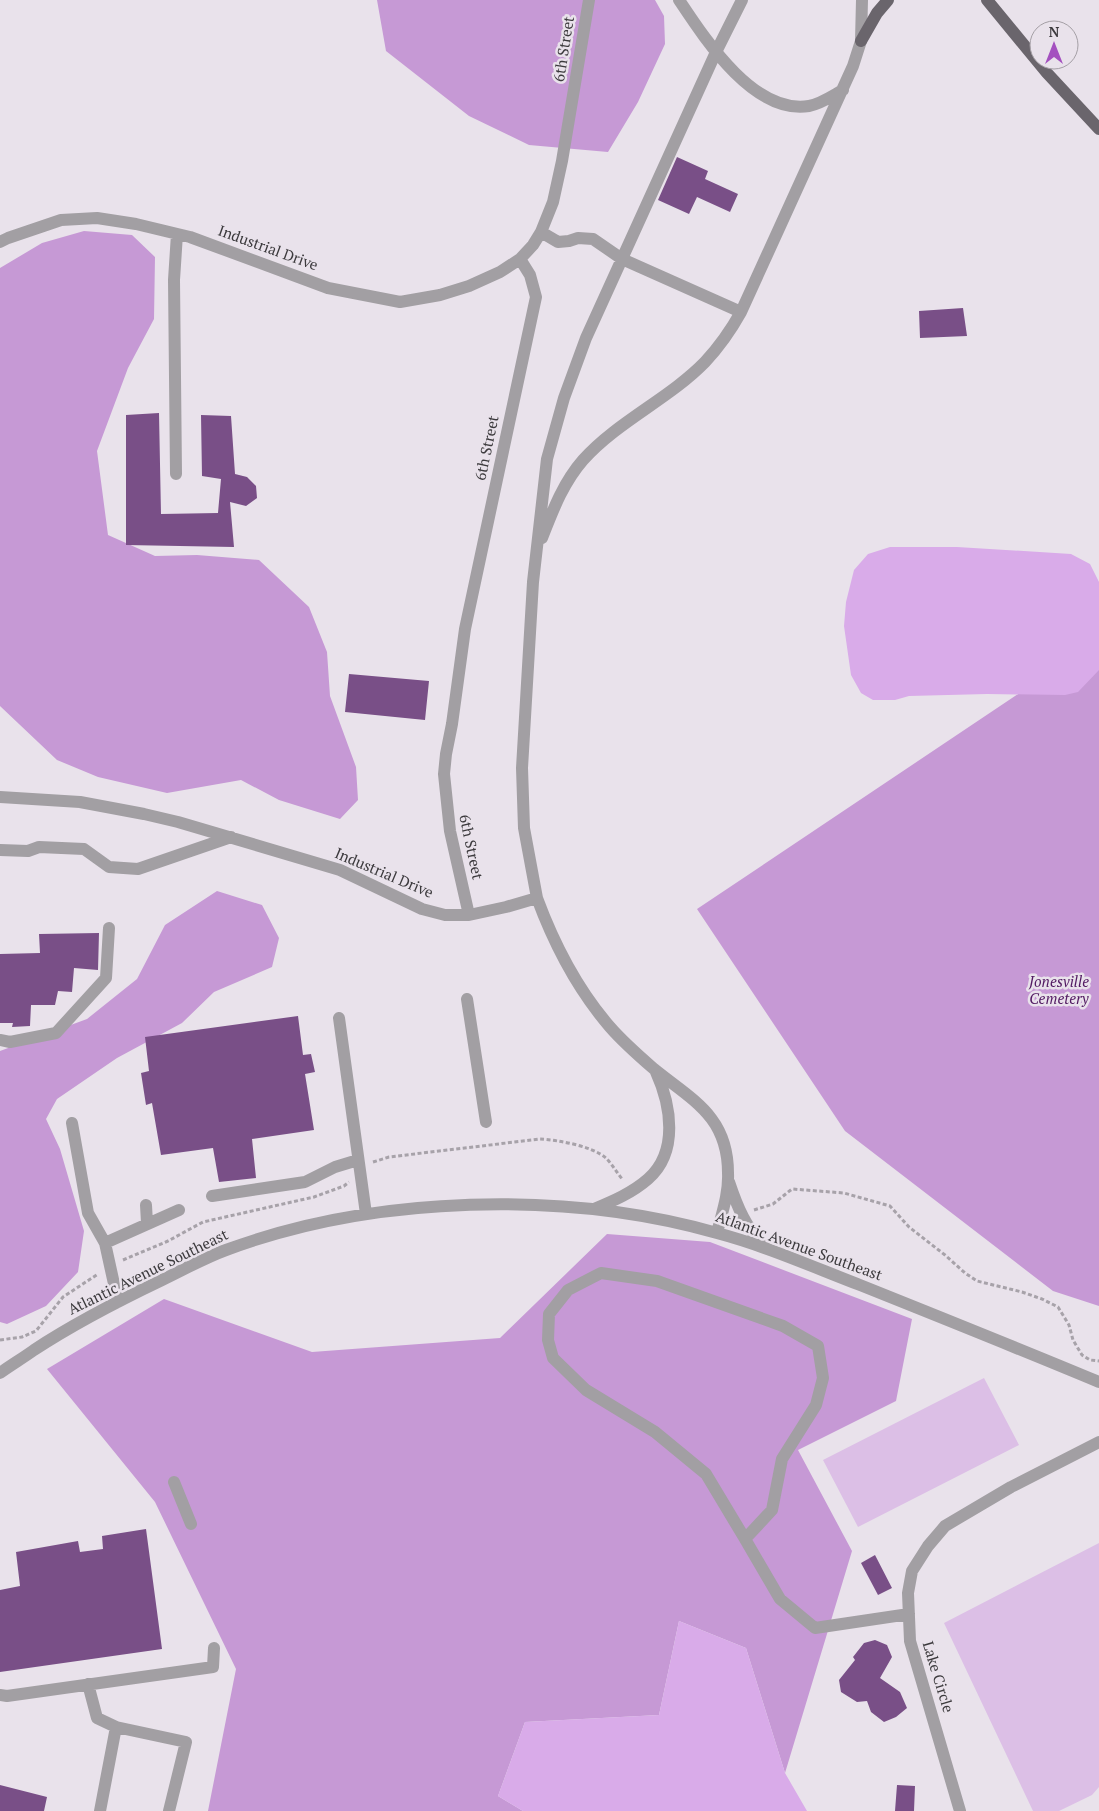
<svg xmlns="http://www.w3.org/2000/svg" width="1099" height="1811" font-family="'PT Serif',serif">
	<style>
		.green { fill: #dcbfe6 }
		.forest { fill: #c699d5 }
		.water { fill: #d9abe9 }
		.building { fill: #794f87 }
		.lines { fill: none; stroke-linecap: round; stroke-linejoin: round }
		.path { stroke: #a7a2a9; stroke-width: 3; stroke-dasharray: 4 2.5; stroke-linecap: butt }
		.minor { stroke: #a29fa3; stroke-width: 12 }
		.major { stroke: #6a656c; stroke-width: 12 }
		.labels { text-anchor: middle; stroke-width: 5; stroke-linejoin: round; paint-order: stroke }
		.street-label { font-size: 15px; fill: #3c3a3d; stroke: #e9e2eb }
		.park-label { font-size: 15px; font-style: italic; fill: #521a62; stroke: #e9e2eb }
	</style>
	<rect width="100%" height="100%" fill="#e9e2eb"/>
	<path class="green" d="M984,1378L1019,1445L858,1527L823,1460Z
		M1099,1543V1787L1092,1795L1059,1811H1033L944,1623Z"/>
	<path class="forest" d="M377,0H655L664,16L665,44L638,102L608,152L529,145L469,116L386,51Z
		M84,231L132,235L155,257L154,319L128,368L97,451L108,535L155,556L197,555L259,560L309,607L327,652L330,696L356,767L358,800L340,819L279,800L241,780L167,793L98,777L57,760L0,706V268L42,243Z
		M1099,642V1306L1053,1291L845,1131L697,909L1030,686Z
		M217,891L262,905L279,938L272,967L214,992L182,1023L117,1058L57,1099L46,1119L60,1149L84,1231L78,1272L46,1306L7,1324L0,1322V1051L87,1019L137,979L165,925Z
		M607,1234L710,1242L912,1319L896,1401L798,1450L852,1551L785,1773L746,1648L679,1621L659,1715L525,1722L498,1796L523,1811H208L236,1669L155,1502L47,1369L164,1299L312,1352L500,1338Z"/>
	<path class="water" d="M890,547H957L1071,554L1090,564L1099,582V670L1078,692L1065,695L987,694L909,696L895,700H873L861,693L851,675L844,626L846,602L854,570L868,554Z
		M679,1621L746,1648L785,1773L807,1811H523L498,1796L525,1722L659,1715Z"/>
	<path class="building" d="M677,157L708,171L705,179L738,194L730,212L697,197L689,214L658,200Z
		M963,308L967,336L920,338L919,311Z
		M159,413L161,514L218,513L221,479L202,476L201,415L231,416L235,474L247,477L256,486L257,498L246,506L230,502L234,547L126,545V415Z
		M349,674L429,681L425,720L345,712Z
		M99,933L98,970L74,968L72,992L58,991L55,1005H31L30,1026L12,1027L13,1023H0V954L40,953L39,934Z
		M298,1016L303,1055L311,1054L315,1072L305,1074L314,1130L252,1139L256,1178L219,1182L213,1148L161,1155L152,1103L146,1105L141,1073L149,1071L145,1037Z
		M146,1529L162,1649L0,1672V1590L20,1586L16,1552L78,1541L80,1552L103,1549L102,1536Z
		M875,1555L892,1588L878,1595L861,1563Z
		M875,1640L887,1645L892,1657L880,1678L900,1692L907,1708L896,1717L884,1722L871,1712L867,1701L857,1702L841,1692L839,1680L855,1660L853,1657L864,1643Z
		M0,1785L47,1797L44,1811H0Z
		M897,1785L915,1786L914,1811H895Z"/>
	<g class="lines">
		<path class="path" d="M373,1162L389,1157L540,1139C558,1140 592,1146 606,1158C612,1164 617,1173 623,1180
			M754,1210L773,1204L792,1189L844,1193L890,1206L909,1227L945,1255L965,1273L977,1281L1022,1292L1042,1299L1058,1307L1069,1325L1073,1340L1082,1355L1090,1360L1099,1361
			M123,1260L168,1241L203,1222L314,1197L344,1186L349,1182
			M0,1340L22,1337L36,1331L63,1297L98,1274"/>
		<path class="minor" d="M679,0C705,39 754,115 809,106C821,104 832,96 843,90
			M541,232L558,242L569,241L578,238L593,239L622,259L741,312
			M0,242L8,238L61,220L97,218L136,224L190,237L328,288L400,302L440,295L469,286L500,272L520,259
			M176,474L174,280L177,234
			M542,538C553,510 563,483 583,460C618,421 669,399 705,362C719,347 731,330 741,312L853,66L861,41L862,0
			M0,797L80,802L144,814L178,822L340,870L422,909L445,915H469L506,907L537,898C554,944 578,990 610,1027C623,1042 639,1056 654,1069C692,1100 728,1116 728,1173C729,1193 722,1213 717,1233
			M0,850L28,851L39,847L84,849L109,867L138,869L231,837
			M537,898L524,828L522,768L533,582L547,459L564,398L586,338L716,52L742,0
			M469,915L450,831L444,774L446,754L452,724L465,629L536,297L530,275L520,259L533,245L541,232L553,202L562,161L589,0
			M467,999L486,1122
			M339,1018L366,1214
			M0,1040L10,1042L56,1033L106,978L109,928
			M72,1123L88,1213L105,1243L118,1302
			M729,1182C737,1206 746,1229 765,1246
			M212,1196L305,1182L335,1167L358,1160
			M146,1205L147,1223
			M594,1209C613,1201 632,1193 648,1179C679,1152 671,1105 656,1072
			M105,1243L179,1210
			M0,1373C11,1365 23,1358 34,1350C75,1323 118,1301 162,1280C183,1270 204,1258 226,1250C374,1195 565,1190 717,1233C766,1246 813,1267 860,1285C940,1317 1020,1349 1099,1382
			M174,1482L191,1524
			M745,1539L706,1474L655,1432L586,1390L553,1358L548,1340L549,1314L568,1290L601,1273L657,1281L783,1326L818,1346L823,1378L816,1405L782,1459L772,1510L745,1539L780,1599L815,1628L909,1614
			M88,1684L97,1718L116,1727L186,1742L169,1811
			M0,1695L7,1696L213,1667L214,1648
			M100,1811L116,1727
			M960,1811L910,1641L908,1593L912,1571L928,1546L945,1526L1011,1487L1099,1442"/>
		<path class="major" d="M987,0L1047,73L1099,129
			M861,41L877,13L888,0"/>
	</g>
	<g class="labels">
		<g class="street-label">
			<text transform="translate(564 49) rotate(-81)" y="5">6th Street</text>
			<text transform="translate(268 248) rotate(20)" y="5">Industrial Drive</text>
			<text transform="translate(487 448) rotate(-78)" y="5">6th Street</text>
			<text transform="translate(471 847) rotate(78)" y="5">6th Street</text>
			<text transform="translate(384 873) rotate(23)" y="5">Industrial Drive</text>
			<text transform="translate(799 1246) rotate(20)" y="5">Atlantic Avenue Southeast</text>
			<text transform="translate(148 1272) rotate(-26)" y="5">Atlantic Avenue Southeast</text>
			<text transform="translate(938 1677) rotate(73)" y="5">Lake Circle</text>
		</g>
		<g class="park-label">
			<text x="1059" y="987">Jonesville<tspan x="1059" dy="17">Cemetery</tspan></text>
		</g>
	</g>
	<g transform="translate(1054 45)"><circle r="24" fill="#e9e2eb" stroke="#a49fa5"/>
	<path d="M0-4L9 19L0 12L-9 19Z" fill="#a450bf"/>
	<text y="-8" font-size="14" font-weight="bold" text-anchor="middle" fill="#3c3a3d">N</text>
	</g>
</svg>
